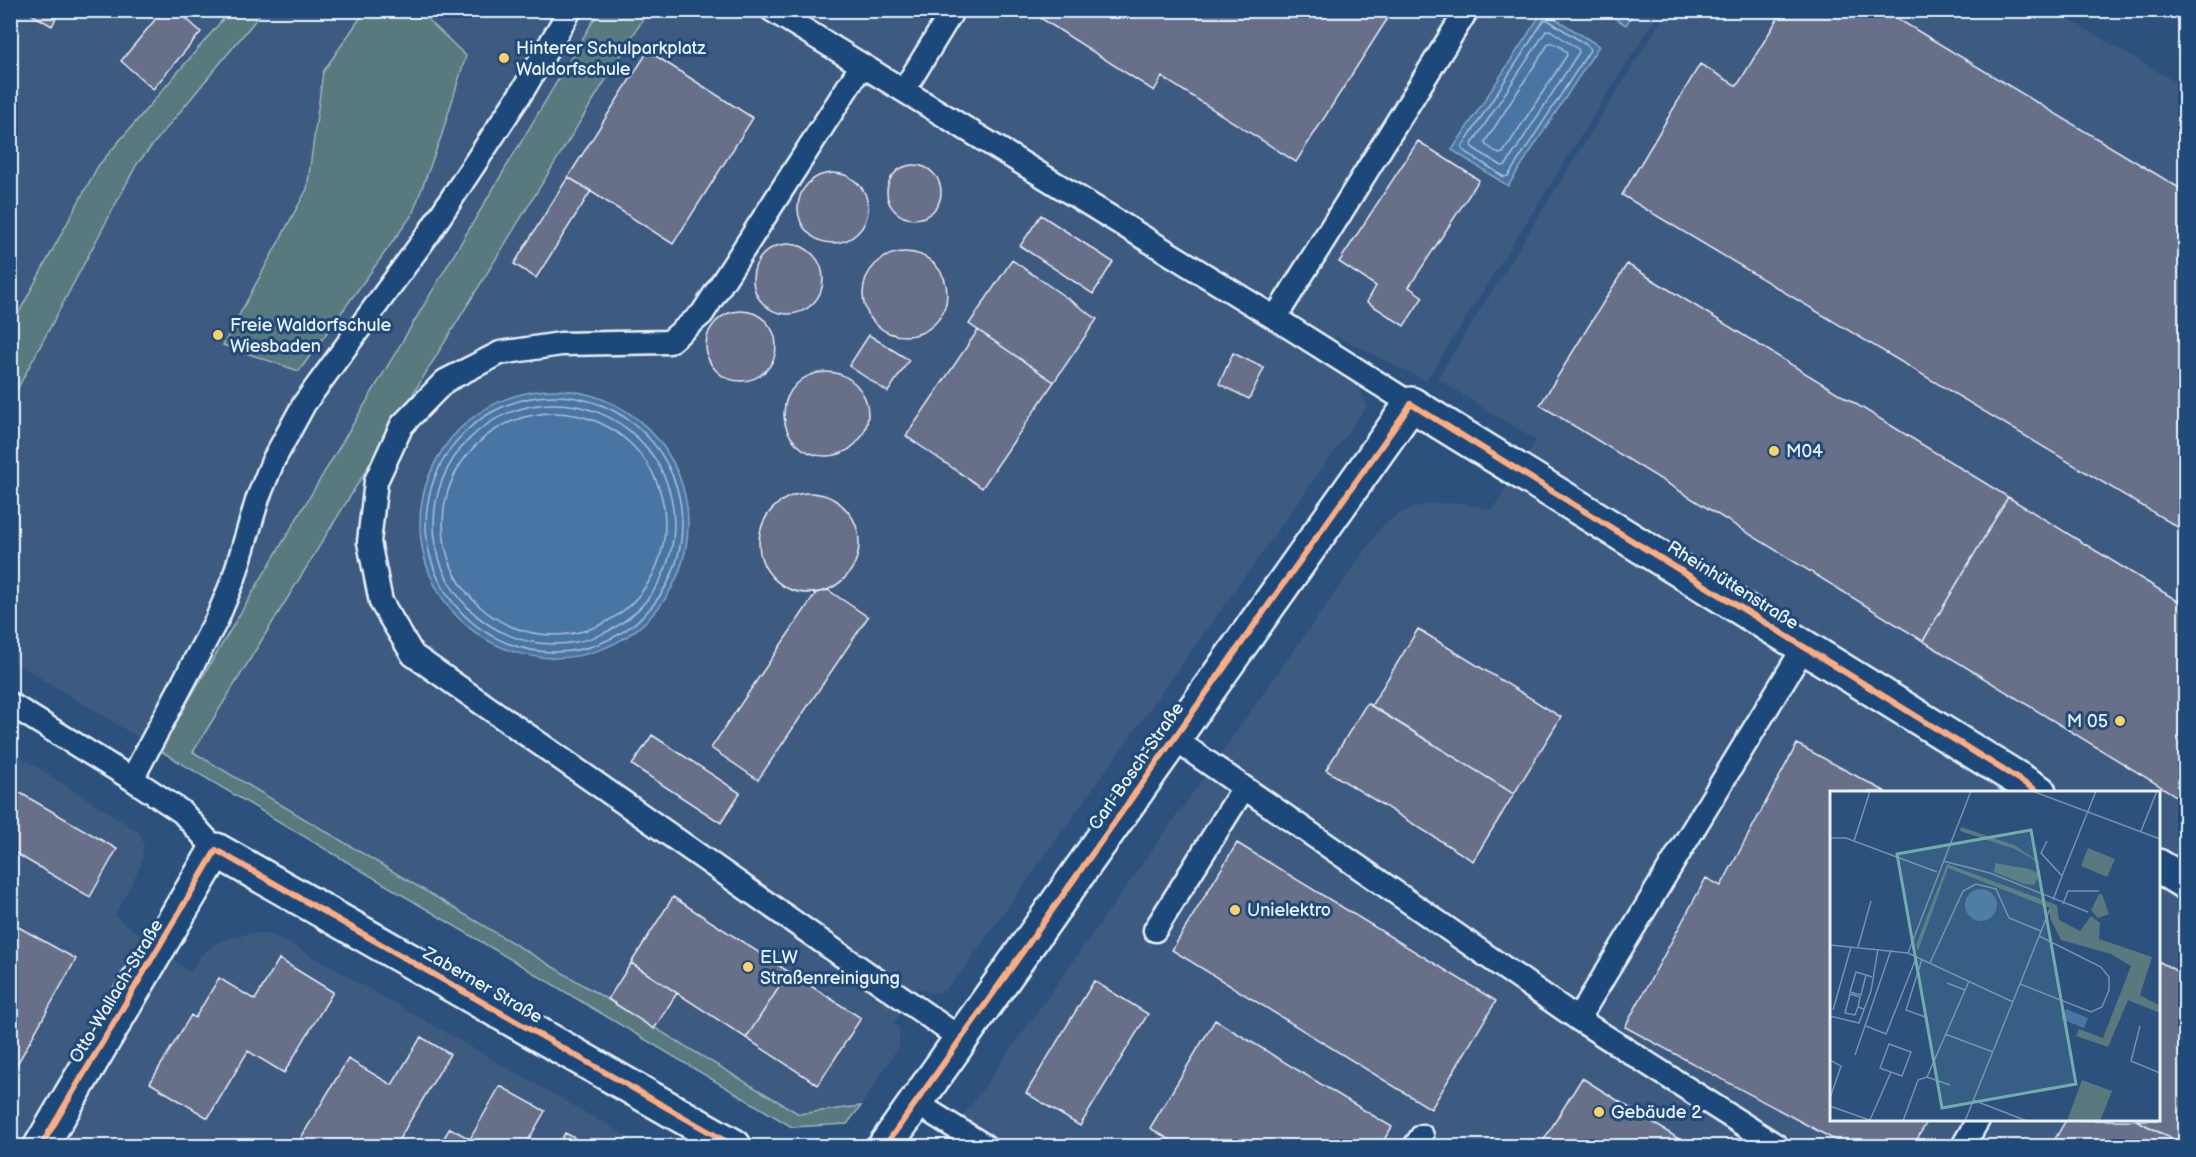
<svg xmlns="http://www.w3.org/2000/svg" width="2196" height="1157" font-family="'Balsamiq Sans',sans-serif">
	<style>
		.built { fill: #3e5a81; fill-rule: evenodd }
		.green { fill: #59797e; stroke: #a0b5bb; stroke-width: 1.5 }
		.water { fill: #4a75a4; stroke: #89a7c6; stroke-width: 1.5 }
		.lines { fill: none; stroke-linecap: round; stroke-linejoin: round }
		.shore { stroke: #a9bfd6; stroke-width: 1.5 }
		.building { fill: #676f89; stroke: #e8f1f8; stroke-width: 1.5 }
		.service-casing { stroke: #e8f1f8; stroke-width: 27 }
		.minor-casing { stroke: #e8f1f8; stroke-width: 38 }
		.service { stroke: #1f4a7a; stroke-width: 22 }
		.minor { stroke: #1f4a7a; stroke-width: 33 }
		.cycleway-casing { stroke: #1f4a7a; stroke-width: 10 }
		.cycleway { stroke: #ffac80; stroke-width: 6 }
		.poi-dot { fill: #ffd166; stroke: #1f4a7a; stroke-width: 2 }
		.labels { text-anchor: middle; stroke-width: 6; stroke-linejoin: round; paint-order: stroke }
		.poi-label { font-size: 18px; fill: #e8f1f8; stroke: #1f4a7a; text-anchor: start }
		.street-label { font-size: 18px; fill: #e8f1f8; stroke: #1f4a7a }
		.inset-road { fill: none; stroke: #7891ae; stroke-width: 1.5 }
		.view { fill: #71adac; fill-opacity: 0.15; stroke: #71adac; stroke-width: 3 }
		.inset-edge { fill: none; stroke: #e8f1f8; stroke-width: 3 }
	</style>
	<rect width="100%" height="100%" fill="#2d517d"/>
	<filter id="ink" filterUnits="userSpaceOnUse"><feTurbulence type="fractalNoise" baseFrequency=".0167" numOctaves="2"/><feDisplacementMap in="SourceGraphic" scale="12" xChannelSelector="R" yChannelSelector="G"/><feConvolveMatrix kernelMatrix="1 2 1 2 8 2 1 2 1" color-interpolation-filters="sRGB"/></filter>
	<g filter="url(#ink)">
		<path class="built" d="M10,11H1660L1426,381L1336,336L1328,350L1362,393L1367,406L960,974L944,991L930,993L917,988L894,1023L899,1027V1046L861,1106L847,1124L792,1127L169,756L11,660Z
			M1667,11H2055L2185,88V1146H942L1383,525L1402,512L1427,504L1462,503L1492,510L1536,440L1437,379ZM1832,792H2158V1120H1832Z
			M10,750L139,832L144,845L140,867L115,916L190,972L203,953L217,943L234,937L251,933L268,934L291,944L644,1146H11Z"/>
		<path class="green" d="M230,11H263L137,164L11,401V327L98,166Z
			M365,11H419L466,56L441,137L412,215L299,371L223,345L307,189L323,72Z
			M599,11H648L193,752L799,1114L861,1106L847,1124L792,1127L159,750Z"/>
		<path class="water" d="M1543,11L1599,46L1508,186L1452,150Z
			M1603,11H1635L1626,25Z
			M420 524a134 134 0 1 1 268 0a134 134 0 1 1-268 0Z"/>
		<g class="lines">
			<path class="shore" d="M1544,20H1548L1588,46L1590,50L1508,176L1504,177L1463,150L1462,147Z
				M1550,30L1578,49L1579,52L1506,165L1502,166L1473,148L1472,144L1546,31Z
				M1549,43C1554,42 1566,49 1567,55L1503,153L1499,154L1486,145L1485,142Z
				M426 524a128 128 0 1 1 256 0a128 128 0 1 1-256 0Z
				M434 524a120 120 0 1 1 240 0a120 120 0 1 1-240 0Z
				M443 524a111 111 0 1 1 222 0a111 111 0 1 1-222 0Z"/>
		</g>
		<path class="building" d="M24,10H60L52,26Z
			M163,10H177L201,32L153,89L121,61Z
			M1043,10H1393L1296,162L1162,77L1154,91L1039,17Z
			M1783,10H1883L2186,192V532L1622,195L1700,64L1737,86Z
			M648,51L753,118L673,244L568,177Z
			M1418,141L1479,180L1409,287L1423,297L1404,326L1367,302L1376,286L1339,262Z
			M887 192a27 27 0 1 1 54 0a27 27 0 1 1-54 0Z
			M798 208a35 35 0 1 1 70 0a35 35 0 1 1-70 0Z
			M568,177L591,191L536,278L514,264Z
			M1041,215L1113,262L1093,294L1020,246Z
			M753 279a35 35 0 1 1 70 0a35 35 0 1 1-70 0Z
			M863 294a42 42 0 1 1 84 0a42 42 0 1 1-84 0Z
			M1012,260L1097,319L1054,382L969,324Z
			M1627,264L2008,497L1923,641L1540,405Z
			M706 346a35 35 0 1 1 70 0a35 35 0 1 1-70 0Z
			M978,330L1054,382L982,488L906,436Z
			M869,335L909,360L888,392L849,366Z
			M1233,353L1264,368L1249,399L1219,384Z
			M784 414a42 42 0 1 1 84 0a42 42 0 1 1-84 0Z
			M759 543a50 50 0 1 1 100 0a50 50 0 1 1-100 0Z
			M2008,497L2186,606V802L1923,641Z
			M828,590L868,617L758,780L711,748L816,593Z
			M1418,629L1561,717L1514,794L1371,706Z
			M1367,703L1514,794L1473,861L1326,770Z
			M652,735L740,793L721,823L632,765Z
			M1797,744L1886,792H1832V1120H1928L1913,1146H1846L1625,1027L1706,878L1721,886Z
			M10,787L117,849L90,897L10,850Z
			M1237,843L1496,1001L1431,1109L1172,950Z
			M673,897L789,972L746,1038L631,963Z
			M13,924L76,959L10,1077V928Z
			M279,959L333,992L284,1073L248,1051L208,1118L150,1083L191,1015L195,1018L219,978L255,1000Z
			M2158,961L2186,976V1146L2136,1120H2158Z
			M631,963L677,993L654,1029L608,999Z
			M789,972L861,1018L818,1085L746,1038Z
			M1094,981L1148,1014L1080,1126L1026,1093Z
			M1215,1020L1392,1127L1380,1146H1180L1150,1128Z
			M421,1037L450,1054L395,1146H296L348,1059L392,1085Z
			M1582,1078L1690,1146H1540Z
			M500,1086L545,1111L525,1146H439L450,1128L470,1139Z
			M2066,1120H2136L2185,1146H2051Z
			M565,1133L590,1146H558Z"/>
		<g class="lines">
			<defs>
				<path id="service" d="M772,10L1275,318L1411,404
					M862,65L702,314L669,342L561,344L500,353L445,381L402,425L376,481L369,542L381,602L413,655L961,1039
					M904,90L953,10
					M1275,318L1467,10
					M10,704L132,779L182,812L216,850
					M1174,739L1578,1019L1777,1146
					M132,779L217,619L234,578L258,498L273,461L304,404L429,233L525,87L570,10
					M1155,930L1243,789
					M1578,1019L1804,647
					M916,1103L985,1146
					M1415,1146L1422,1136
					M1963,1146L1978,1120"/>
				<path id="minor" d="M2158,866L2186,883
					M41,1146L216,850L734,1146
					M885,1146L1411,404L2039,792"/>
			</defs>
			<use href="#service" class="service-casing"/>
			<use href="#minor" class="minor-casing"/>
			<use href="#service" class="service"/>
			<use href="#minor" class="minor"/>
			<defs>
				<path id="cycleway" d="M41,1146L216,850L734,1146
					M885,1146L1411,404L2039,792"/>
			</defs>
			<use href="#cycleway" class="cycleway-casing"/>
			<use href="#cycleway" class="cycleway"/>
		</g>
	</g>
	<g class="poi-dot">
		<circle cx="504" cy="58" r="6"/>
		<circle cx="218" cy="335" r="6"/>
		<circle cx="1774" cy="451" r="6"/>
		<circle cx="2120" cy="721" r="6"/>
		<circle cx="1235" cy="910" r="6"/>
		<circle cx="748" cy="967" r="6"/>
		<circle cx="1599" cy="1112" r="6"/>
	</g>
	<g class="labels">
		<g class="poi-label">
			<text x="516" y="54">Hinterer Schulparkplatz<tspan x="516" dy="21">Waldorfschule</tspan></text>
			<text x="230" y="331">Freie Waldorfschule<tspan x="230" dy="21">Wiesbaden</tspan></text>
			<text x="1786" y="457">M04</text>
			<text x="2108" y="727" text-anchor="end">M 05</text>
			<text x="1247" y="916">Unielektro</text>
			<text x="760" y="963">ELW<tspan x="760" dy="21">Straßenreinigung</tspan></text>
			<text x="1611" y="1118">Gebäude 2</text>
		</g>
		<g class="street-label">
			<text transform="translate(1733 585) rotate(32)" y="6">Rheinhüttenstraße</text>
			<text transform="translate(1136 766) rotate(-55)" y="6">Carl-Bosch-Straße</text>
			<text transform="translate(483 985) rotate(30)" y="6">Zaberner Straße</text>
			<text transform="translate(116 991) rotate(-59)" y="6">Otto-Wallach-Straße</text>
		</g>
	</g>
	<g transform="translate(1830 791)">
		<rect width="330" height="330" fill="#2d517d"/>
		<path d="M131,36L184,54L215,75L185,58L130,40ZM258,57L285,68L277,86L251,75ZM165,72L199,78L208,82V87L204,94L194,93L164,81ZM117,73L227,114L229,129L250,140L261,125L270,132L269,148L322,166L310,204L330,215V222L298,209L278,256L246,245L249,238L273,247L301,175L281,163L231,149L220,127V117L118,77L88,160L86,154ZM269,103H272L279,123L268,127L261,119ZM252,289L282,300L270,330H237Z" fill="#59797e"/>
		<path d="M135 114a16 16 0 1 1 32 0a16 16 0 1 1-32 0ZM236,218L258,227L254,237L231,228Z" fill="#4a75a4"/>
		<path class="inset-road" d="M202,0L330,48M311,40L327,0M0,47H16L107,81M24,50L40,0M217,50L211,62L232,85L223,109M113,70L160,82L258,121M232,85L266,0M233,113L238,100H269M0,154L78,162L183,211M28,156L41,110M78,162L141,0M92,168L76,219L98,227M100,172L133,100L146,93L166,98L179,127L211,140M36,184L31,204L20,201L26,181L36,184L42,186M117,192L135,199M190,193L261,221L272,216L279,199V186L271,176L209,145M28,216L25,224L15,222L20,203L30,206L28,216L34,218M3,219L21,156M0,225L29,232L41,200L48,158M36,235L56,243L87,165M310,235L301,270L330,282M115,243L163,261M59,253L81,261L72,285L50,277ZM25,264L61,159M0,269L11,275L0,307M97,286L139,190M143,309L197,330M0,315L42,330M40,329L61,281M73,330L88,289L97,286L120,294M135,330L220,118"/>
		<path class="view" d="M201,39L246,293L112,317L67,63Z"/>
		<rect width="330" height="330" class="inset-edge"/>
	</g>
	<rect width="2196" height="1157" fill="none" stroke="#1f4a7a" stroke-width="36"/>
	<rect x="18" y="18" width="2160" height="1121" fill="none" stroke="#e8f1f8" stroke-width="2" filter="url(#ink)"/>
</svg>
